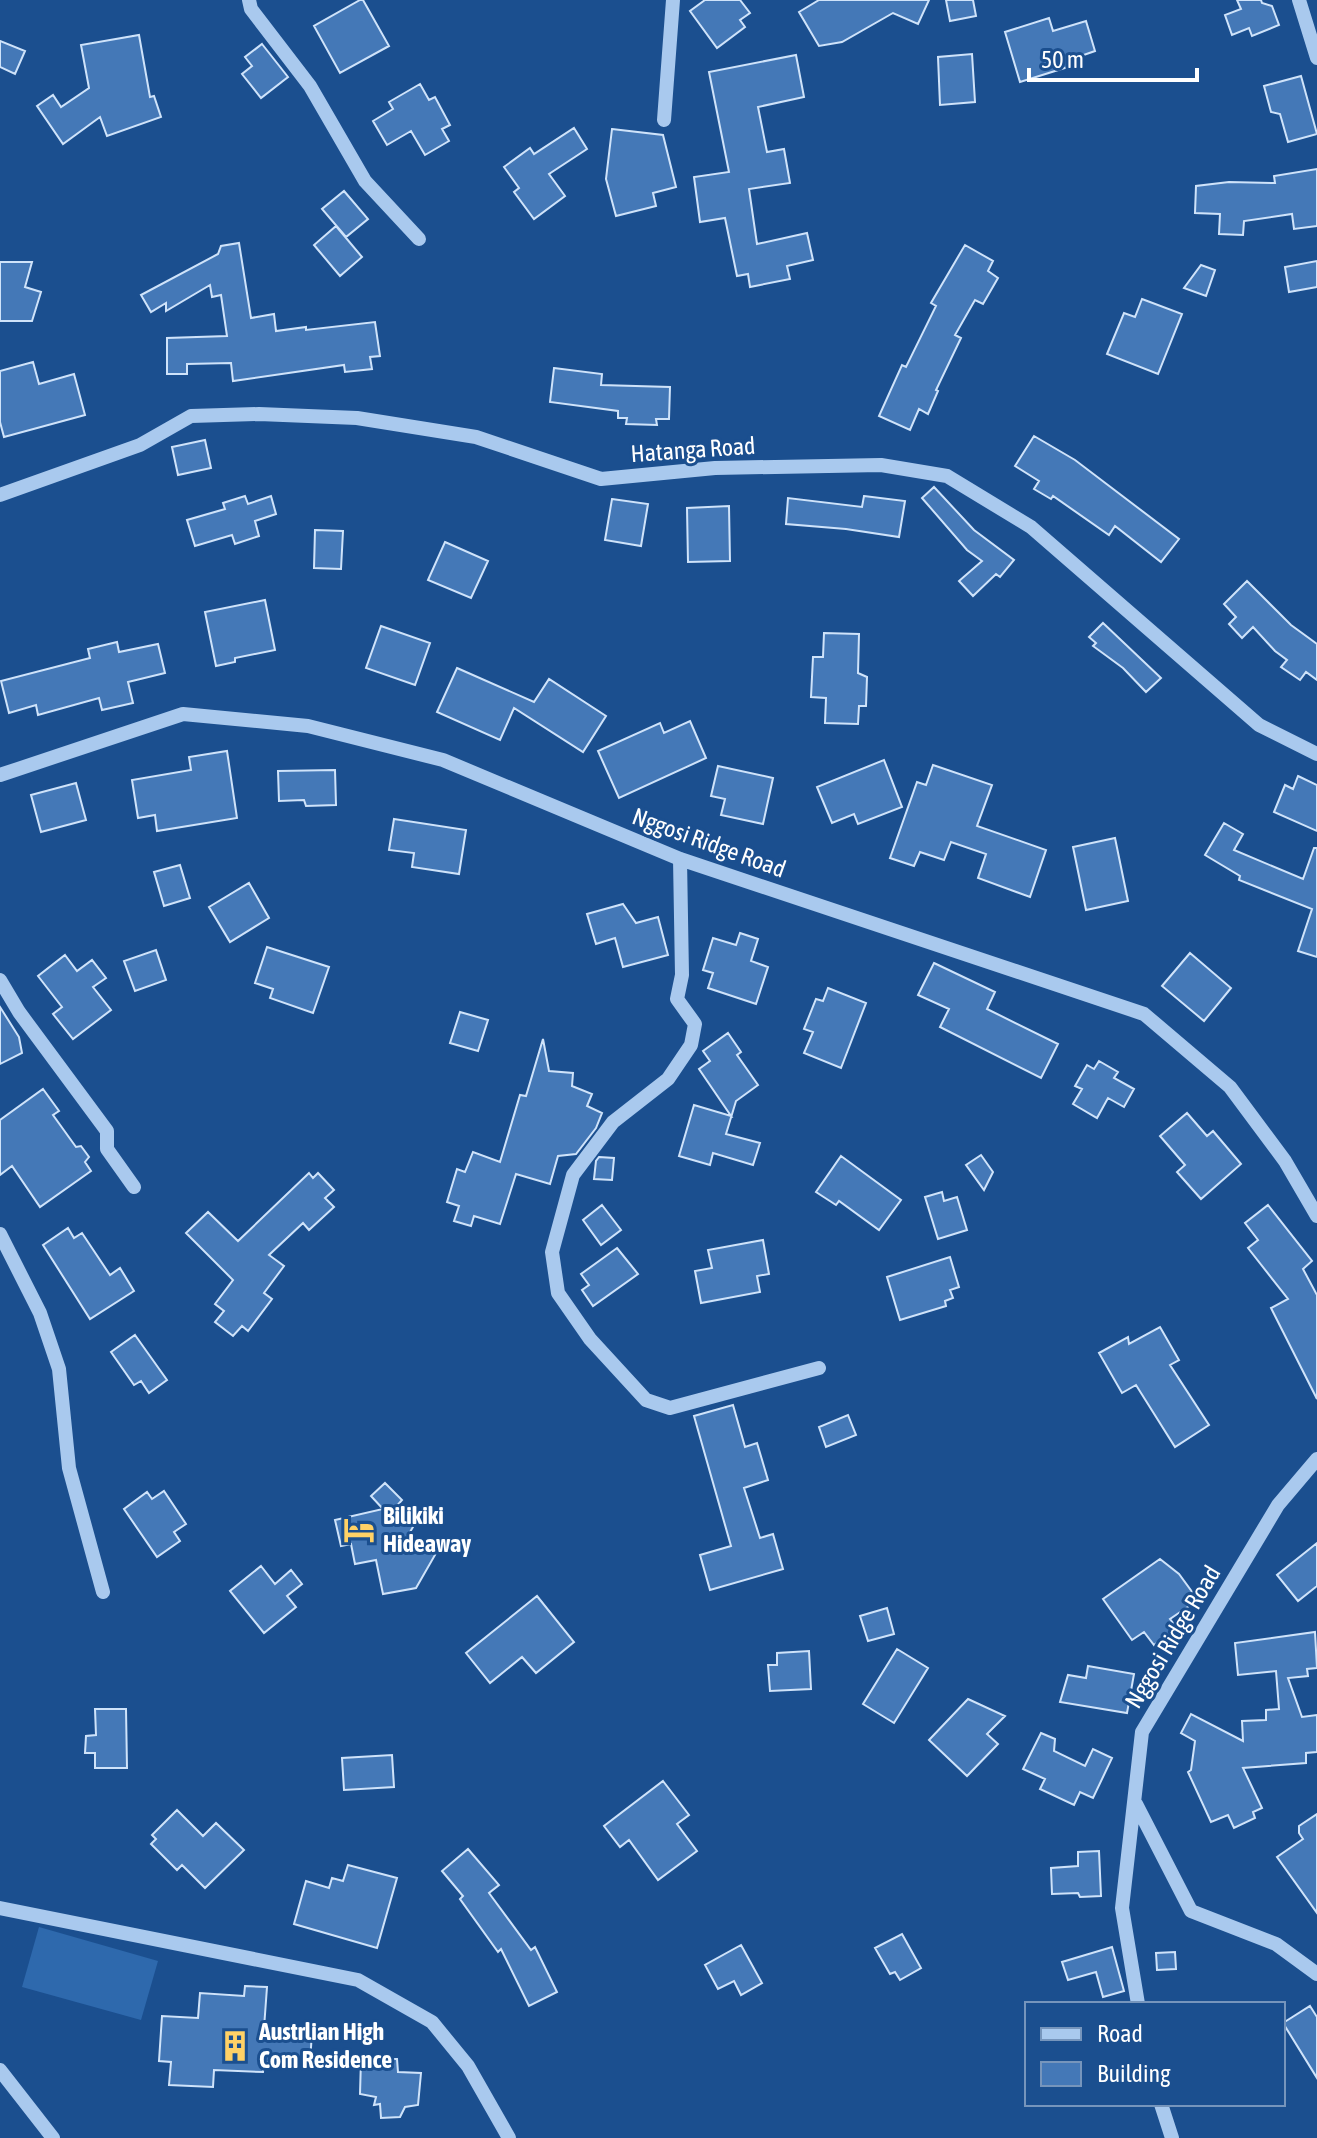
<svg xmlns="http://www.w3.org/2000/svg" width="1317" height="2138" font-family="'Asap Condensed',sans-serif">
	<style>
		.green { fill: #2e69ad }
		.building { fill: #4478b7; stroke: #cfe3fa; stroke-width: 2 }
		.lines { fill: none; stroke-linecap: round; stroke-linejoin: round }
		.minor { stroke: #a9c9ee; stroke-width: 14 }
		.labels { text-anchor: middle; stroke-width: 6; stroke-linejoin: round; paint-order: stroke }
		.street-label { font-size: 24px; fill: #fff; stroke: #1b4f8f }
		.poi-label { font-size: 24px; font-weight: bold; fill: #fff; stroke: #1b4f8f; text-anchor: start }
	</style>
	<rect width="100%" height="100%" fill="#1b4f8f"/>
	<path class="green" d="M39,1927L158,1961L141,2020L22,1987Z"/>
	<path class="building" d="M360,0H363L389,46L340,73L314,26Z
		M705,0H740L750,13L740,20L745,27L717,48L690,11Z
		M819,0H929L918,24L893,13L842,42L819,46L799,12Z
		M946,0H973L976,16L950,21Z
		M1237,0H1261L1262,3L1272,6L1279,25L1252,36L1249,28L1232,35L1225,15L1241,9Z
		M1049,18L1053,31L1086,21L1095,51L1069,60L1071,66L1020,82L1005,32Z
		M139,35L150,97L154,96L161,117L107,136L100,117L63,144L37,106L53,95L61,107L89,88L81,45Z
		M0,41L25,51L15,74L0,67Z
		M262,44L288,77L261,98L242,74L252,66L245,57Z
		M972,54L975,102L940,105L938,57Z
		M796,55L804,97L758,107L767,152L784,149L790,183L749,189L757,244L807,233L813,260L787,266L790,279L750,287L748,274L737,276L725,218L700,222L694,177L729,172L709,72Z
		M1301,76L1317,134L1288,142L1280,114L1271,112L1264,86Z
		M420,84L429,100L435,97L450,125L442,129L449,141L425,155L411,131L387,145L373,121L393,109L389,102Z
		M574,128L587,149L549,174L565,196L534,219L514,192L519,188L504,167L530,148L534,154Z
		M612,129L663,135L676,187L653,193L656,206L616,216L606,179Z
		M1317,169V226L1294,229L1292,214L1244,221L1243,235L1219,234L1220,214L1195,213L1196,186L1229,182L1275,183L1274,176Z
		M344,191L368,219L346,237L322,209Z
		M336,226L362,257L340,276L314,245Z
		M239,243L251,318L274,314L276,331L306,327V330L375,322L380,356L370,357L372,369L345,372L344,365L233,381L231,363L187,364V374H167V338L227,336L221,295L212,297L210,285L166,311V303L151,312L141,295L218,254L221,246Z
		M965,245L993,261L988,271L998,278L983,304L975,300L955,335L961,338L936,390L938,391L928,414L919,409L910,430L879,416L902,365L906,367L936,306L931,303Z
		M1317,261V287L1289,292L1285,267Z
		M0,262H32L25,287L41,292L32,321H0Z
		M1201,265L1215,270L1206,296L1184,288Z
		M1142,299L1182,314L1158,374L1107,354L1124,313L1135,317Z
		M33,362L39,384L74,374L85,415L4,437L0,422V371Z
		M554,368L602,374L601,385L670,387L669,419H656L657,425L626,424L627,418H618V411L550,402Z
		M1034,436L1075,460L1179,539L1161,562L1115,526L1109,535L1053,496L1051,499L1034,489L1039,481L1015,466Z
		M205,440L211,468L178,475L172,447Z
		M934,487L974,530L1014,560L1000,577L996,574L973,596L959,581L982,561L967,550L922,498Z
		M245,496L248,504L271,496L276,514L255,521L259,536L235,544L232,535L195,546L187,520L225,509L223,503Z
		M864,496L905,501L899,537L846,529L786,524L788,498L862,507Z
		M612,499L648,504L641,546L605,540Z
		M729,506L730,561L688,562L687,508Z
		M315,530L343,531L341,569L314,568Z
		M445,542L488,561L471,598L428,580Z
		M1247,581L1291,625L1317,644V680L1306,672L1300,680L1281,667L1287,660L1275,651L1253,627L1242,638L1229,624L1236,617L1224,604Z
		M265,600L275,650L235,658V662L216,666L205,612Z
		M1103,623L1161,678L1146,692L1123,668L1093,646L1096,643L1089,637Z
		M381,626L430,643L415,685L366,668Z
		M824,633L859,634L858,673L867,677L866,706H859L858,724L825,723L826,698L811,697L813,657H823Z
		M117,642L119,652L158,644L165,673L128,682L133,703L102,710L99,698L38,715L36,705L9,713L1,681L90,658L88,649Z
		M457,668L534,702L549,679L606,716L583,752L514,708L500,740L437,712Z
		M690,721L706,758L619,798L598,751L660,723L664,733Z
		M227,751L237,818L157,831L155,815L138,818L132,780L191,770L189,757Z
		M884,760L902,807L858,824L854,814L832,823L817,787Z
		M933,765L992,785L977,826L1046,850L1030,897L978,878L986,854L951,842L944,860L920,852L914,866L890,858L917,782L926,785Z
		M718,766L773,778L763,824L721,815L725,799L711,796Z
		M335,770L336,805L306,806L304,800L279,801L278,771Z
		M1298,776L1317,785V831L1274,812L1285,785L1293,789Z
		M76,783L86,820L41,832L31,795Z
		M394,819L466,830L459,874L412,867L414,853L389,850Z
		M1224,823L1243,834L1234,850L1303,879L1314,848H1317V957L1298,951L1312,909L1239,880L1240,876L1205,855Z
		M1115,838L1128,901L1086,910L1073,847Z
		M180,865L190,898L164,906L154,872Z
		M249,883L269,918L230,942L209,907Z
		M623,904L636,923L658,917L668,955L623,967L615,938L596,944L587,914Z
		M740,933L758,939L751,961L768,967L756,1004L708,988L713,973L703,970L713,938L736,945Z
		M267,947L329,967L313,1013L270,998L273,989L255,983Z
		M156,950L166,980L135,991L124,961Z
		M1190,953L1231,988L1204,1021L1162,986Z
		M65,955L77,971L92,960L106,978L93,987L111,1010L73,1039L53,1014L62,1007L38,976Z
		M934,963L995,992L987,1009L1058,1044L1041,1078L940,1027L949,1009L918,995Z
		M828,988L866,1003L841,1068L804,1053L813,1032L804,1029L816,999L823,1001Z
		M0,1007L19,1037L22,1053L0,1064Z
		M460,1012L488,1020L478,1051L450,1043Z
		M728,1033L741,1052L737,1055L758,1085L736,1101L726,1134L760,1143L753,1165L713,1153L710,1165L679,1156L694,1105L731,1116L699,1069L710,1061L703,1051Z
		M543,1039L549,1071L573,1073L572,1086L592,1094L587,1106L602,1113L596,1128L576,1154L558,1156L550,1184L516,1174L500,1224L474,1216L471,1226L454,1221L459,1206L447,1202L457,1169L465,1172L473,1152L500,1162L520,1095L526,1096Z
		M1099,1061L1118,1072L1114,1078L1134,1089L1124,1107L1108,1098L1097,1118L1073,1104L1082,1089L1075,1086L1087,1065L1094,1069Z
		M43,1089L59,1111L53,1115L76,1147L81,1146L89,1157L85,1162L91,1171L40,1207L12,1166L0,1175V1120Z
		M1187,1113L1207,1136L1213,1131L1241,1164L1201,1199L1177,1172L1185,1165L1160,1136Z
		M981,1155L993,1172L984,1190L966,1165Z
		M841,1156L901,1200L879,1230L839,1201L836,1205L816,1192Z
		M599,1157L614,1158L612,1180L594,1179L596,1161Z
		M309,1173L313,1178L318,1173L334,1190L325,1198L334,1207L309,1230L303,1223L269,1255L284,1266L264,1293L272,1299L248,1331L242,1326L233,1336L215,1322L224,1311L215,1304L233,1280L186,1233L208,1212L238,1241Z
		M942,1192L944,1201L957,1197L967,1230L938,1239L925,1197Z
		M602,1205L621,1230L601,1245L583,1220Z
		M1268,1205L1312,1261L1303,1269L1317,1295V1399L1271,1308L1288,1299L1248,1248L1258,1240L1245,1223Z
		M68,1228L74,1238L82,1233L110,1275L120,1268L134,1291L90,1319L43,1245Z
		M763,1240L769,1274L757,1276L760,1292L701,1303L695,1271L712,1268L708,1250Z
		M617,1248L638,1274L593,1306L582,1290L589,1285L581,1274Z
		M950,1257L959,1287L950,1290L953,1298L945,1301L946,1306L900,1320L887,1277Z
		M1160,1327L1179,1360L1170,1365L1209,1425L1175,1447L1136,1385L1122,1393L1099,1353L1128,1337L1129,1344Z
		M135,1335L167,1380L149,1393L141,1381L134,1385L111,1352Z
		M733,1405L745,1447L757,1443L768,1480L744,1488L760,1538L773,1534L783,1569L710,1590L700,1555L731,1546L694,1416Z
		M848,1415L856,1435L826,1447L819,1427Z
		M385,1483L402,1500L395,1508L417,1520L406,1539L435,1555L416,1588L383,1594L376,1560L355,1564L351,1544L341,1546L335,1520L383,1509L371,1496Z
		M164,1491L186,1524L174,1532L180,1541L157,1557L124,1509L147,1492L152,1499Z
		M1317,1543V1586L1298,1601L1277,1575Z
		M1160,1559L1179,1574L1198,1600L1170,1619L1177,1628L1154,1645L1144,1632L1132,1640L1103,1599Z
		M261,1566L275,1584L291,1570L302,1584L287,1596L296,1607L264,1633L230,1591Z
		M537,1596L574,1642L536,1673L522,1657L490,1683L466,1653Z
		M887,1608L894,1634L868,1641L860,1616Z
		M1315,1632L1317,1668L1307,1669L1308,1676L1288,1678L1302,1717L1317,1715V1752L1306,1753V1763L1243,1768L1262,1808L1253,1812L1255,1818L1234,1828L1228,1815L1211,1822L1188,1772L1191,1770L1195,1741L1181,1733L1191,1714L1243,1741L1242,1721L1266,1720V1710L1279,1709L1276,1671L1238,1675L1235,1643Z
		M897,1649L928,1668L894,1723L863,1704Z
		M809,1651L811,1689L770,1691L768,1665H777V1653Z
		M1088,1666L1134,1674L1127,1713L1060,1702L1068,1675L1086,1678Z
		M968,1699L1005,1716L987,1734L998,1744L967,1776L929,1740Z
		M95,1709H126L127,1768H95V1753H85L86,1736L96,1735Z
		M1041,1733L1055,1739L1054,1751L1085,1766L1093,1749L1112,1758L1093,1798L1080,1792L1074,1805L1040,1789L1045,1779L1023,1769Z
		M392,1755L394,1787L344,1790L342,1758Z
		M663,1781L689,1815L677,1824L697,1851L658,1880L629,1840L620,1847L604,1826Z
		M177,1810L203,1836L216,1823L244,1850L205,1888L182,1865L177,1870L151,1844L156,1839L152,1835Z
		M1317,1814V1913L1277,1857L1303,1839L1299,1833V1826Z
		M468,1849L499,1885L489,1893L531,1950L535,1947L557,1992L529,2006L501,1949L498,1952L460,1899L463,1896L442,1871Z
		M1099,1851L1101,1896L1080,1897L1078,1893L1052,1894L1051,1868L1078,1866V1852Z
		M348,1865L397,1878L377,1948L294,1924L306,1881L329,1888L332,1878L343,1881Z
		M902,1934L921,1968L900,1980L895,1972L890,1974L875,1948Z
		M741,1945L762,1983L741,1995L734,1981L718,1989L705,1965Z
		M1112,1947L1124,1991L1103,1997L1096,1972L1068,1980L1062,1962Z
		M1175,1952L1176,1969L1157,1970L1156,1953Z
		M245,1986L267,1987L264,2028L312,2031L310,2064L264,2062L263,2072L214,2070L213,2087L169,2085L171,2062L159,2061L162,2016L198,2018L200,1993L244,1996Z
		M1310,2006L1317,2017V2078L1283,2023Z
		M361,2059H397L398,2072L421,2073L418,2105L405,2107L400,2117L381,2118L380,2104L374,2105L376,2097L360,2094Z"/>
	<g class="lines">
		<path class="minor" d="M249,0L251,9L310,86L365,181L419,239
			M1299,0L1317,58
			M664,120L673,0
			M0,495L140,445L191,416L259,414L357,418L476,437L601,479L715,468L881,465L947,476L1031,527L1259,725L1317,754
			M0,775L183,714L308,726L443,760L680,859L1144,1014L1230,1087L1285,1161L1317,1216
			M680,859L682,975L677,999L695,1024L691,1045L668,1079L613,1122L573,1175L552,1252L558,1293L590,1339L646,1400L670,1408L819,1368
			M0,980L19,1012L107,1131V1149L134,1187
			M0,1234L40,1313L59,1369L69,1468L103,1592
			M1136,1804L1191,1911L1276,1944L1317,1974
			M0,1908L358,1980L432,2022L468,2066L509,2138
			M1138,2004L1122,1908L1142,1732L1278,1505L1317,1459
			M0,2070L53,2138
			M1161,2104L1172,2138"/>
	</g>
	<defs>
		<symbol id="hotel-bare" viewBox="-9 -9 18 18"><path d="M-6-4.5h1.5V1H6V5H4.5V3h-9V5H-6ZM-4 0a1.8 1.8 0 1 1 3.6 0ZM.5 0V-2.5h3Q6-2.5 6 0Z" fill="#ffd166" stroke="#1b4f8f" stroke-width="2.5" paint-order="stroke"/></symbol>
		<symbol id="building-bare" viewBox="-9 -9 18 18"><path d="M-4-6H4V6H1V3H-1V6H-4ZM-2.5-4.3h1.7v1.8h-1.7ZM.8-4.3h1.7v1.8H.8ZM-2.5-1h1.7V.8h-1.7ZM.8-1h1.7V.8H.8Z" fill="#ffd166" stroke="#1b4f8f" stroke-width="2.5" paint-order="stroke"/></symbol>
	</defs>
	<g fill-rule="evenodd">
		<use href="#hotel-bare" x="337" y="1508" width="44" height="44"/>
		<use href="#building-bare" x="213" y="2024" width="44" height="44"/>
	</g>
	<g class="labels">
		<g class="street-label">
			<text transform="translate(693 450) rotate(-4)" y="8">Hatanga Road</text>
			<text transform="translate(709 843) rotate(20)" y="8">Nggosi Ridge Road</text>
			<text transform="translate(1173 1637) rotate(-59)" y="8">Nggosi Ridge Road</text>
		</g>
		<g class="poi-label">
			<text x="383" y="1524">Bilikiki<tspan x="383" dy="28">Hideaway</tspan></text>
			<text x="259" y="2040">Austrlian High<tspan x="259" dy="28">Com Residence</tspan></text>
		</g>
	</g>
	<rect x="1025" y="2002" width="260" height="104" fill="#1b4f8f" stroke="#7695bc" stroke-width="2"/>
	<rect x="1041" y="2028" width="40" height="12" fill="#a9c9ee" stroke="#7695bc" stroke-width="2"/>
	<text x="1097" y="2042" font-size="24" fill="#ffffff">Road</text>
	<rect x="1041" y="2062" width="40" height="24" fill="#4478b7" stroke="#7695bc" stroke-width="2"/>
	<text x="1097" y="2082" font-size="24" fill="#ffffff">Building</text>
	<path d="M1029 68v12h168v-12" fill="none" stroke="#ffffff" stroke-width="4"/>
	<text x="1041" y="68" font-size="24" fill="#ffffff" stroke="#1b4f8f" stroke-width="6" paint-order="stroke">50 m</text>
</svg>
